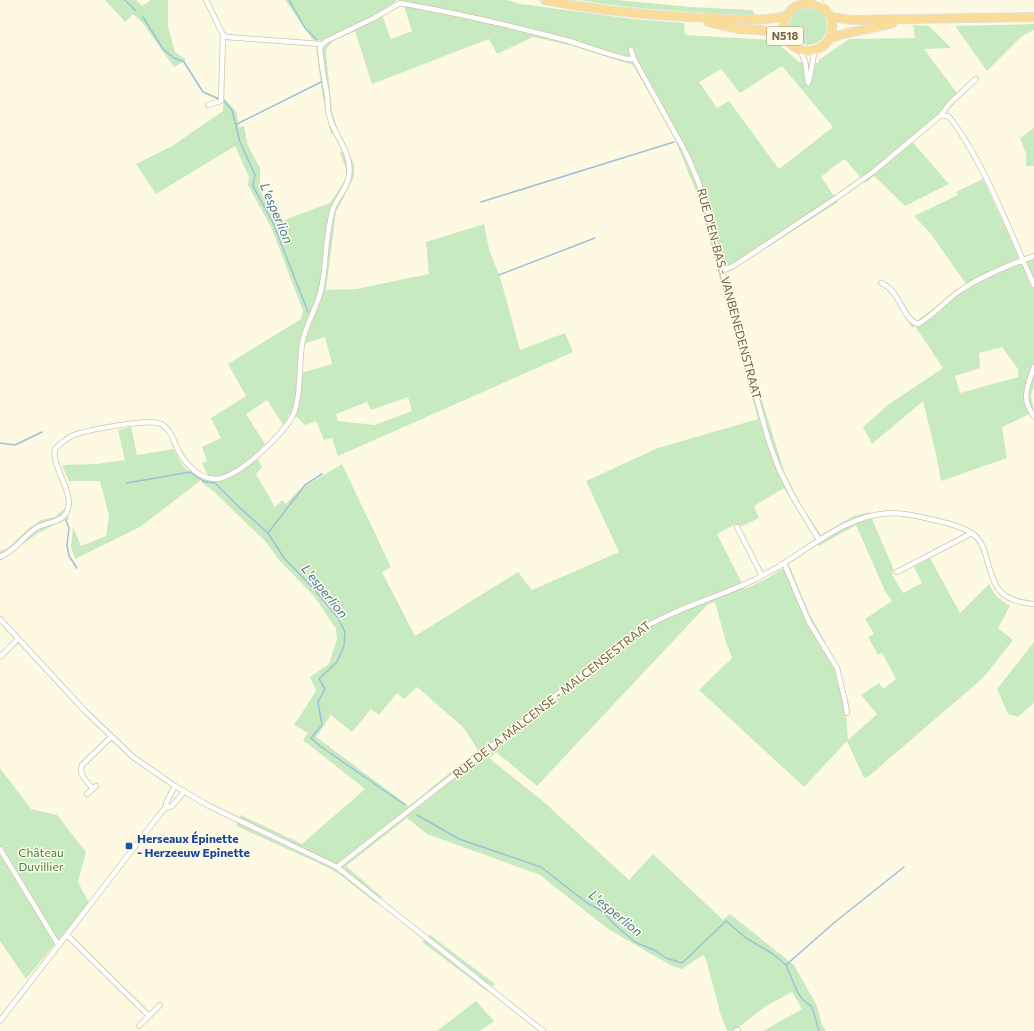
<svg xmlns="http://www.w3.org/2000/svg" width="1034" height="1031" font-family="Commissioner,sans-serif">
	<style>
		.green { fill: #c8eac1; fill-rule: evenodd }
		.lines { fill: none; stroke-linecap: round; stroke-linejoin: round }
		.stream { stroke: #9dc1d8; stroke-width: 1.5 }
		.minor-casing { stroke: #d0c5ad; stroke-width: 6 }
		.trunk-casing { stroke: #e3e0db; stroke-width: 10 }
		.minor { stroke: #fff; stroke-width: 4.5 }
		.trunk { stroke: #fadc9a; stroke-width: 8 }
		.transit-dot { fill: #1a4fb4; stroke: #fffcea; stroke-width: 1.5 }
		.labels { text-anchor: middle; stroke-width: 3; stroke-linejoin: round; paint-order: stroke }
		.shield { fill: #fffcea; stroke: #9e9179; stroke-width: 1 }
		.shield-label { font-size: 11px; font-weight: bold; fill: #756349 }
		.street-label { font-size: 12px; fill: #756349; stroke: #fffcea }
		.transit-label { font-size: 12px; font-weight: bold; fill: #164399; stroke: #fffcea; text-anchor: start }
		.park-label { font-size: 12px; fill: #468143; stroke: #fffcea }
		.water-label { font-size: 13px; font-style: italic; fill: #477897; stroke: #fffcea }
	</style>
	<rect width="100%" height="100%" fill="#fdf9e3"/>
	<path class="green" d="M105,0H136L142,6L151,0H168V27L175,52L186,60L174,67L142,22L133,14L125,22Z
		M285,0H397L381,12L391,39L412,31L404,6L398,0H507L521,4L633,19L684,23L685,35L774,40L799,62L818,63L819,60L849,39L915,38L913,25L929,26L951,48L924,49L960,97L950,108L936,117L910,139L949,184L905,206L874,176L865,183L845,159L833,167L821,177L838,202L732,270L725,273L735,307L728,310L699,199L674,137L633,65L569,45L533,37L497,54L489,39L372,84L355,31C345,36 329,39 326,52L332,112L338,130L331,134L323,98L316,48L320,40H313ZM782,66L833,127L779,169L729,101L717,108L699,82L721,69L740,93Z
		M579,0H616L691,7L752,10L756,16C697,12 637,10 579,0Z
		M789 26a19 19 0 1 1 38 0a19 19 0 1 1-38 0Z
		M1034,24V30L1022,36L987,71L955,26Z
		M224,98L236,111L239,127L244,126L248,146L260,168V189L268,207L279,222L330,203L346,179V168L340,153L346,149L354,164V177L336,212L326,290L356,289L429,274L426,242L484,224L489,249L501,280L520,350L565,333L573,352L338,456L332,438L324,440L316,421L305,425L298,418L289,414L287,420L283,425L267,400L246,414L265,444L255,454L262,467L256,474L275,507L282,500L286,504L298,491L342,464L391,567L382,572L415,636L518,572L532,590L619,552L586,481L658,448L758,419L737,342L743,339L784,471L802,507L821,535L853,516L869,512L894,570L892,575L903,593L922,583L914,567L930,558L960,613L989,584C994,595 1000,600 1010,606L998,628L1013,640L983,678L869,776L864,778L847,741L804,787L699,690L732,658L726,642L715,602L707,605L537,786L496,752L489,758L544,802L629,880L653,854L723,920L730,914L794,965L817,1006L822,1025L826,1031H763L802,1009L792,992L766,1006L734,1031H727L721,1016L706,959L703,955L682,969L672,966L608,929L540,875L427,834L407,818L346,866L382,897L376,903L339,874L327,867L236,826L241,815L302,844L365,789L303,740L308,733L294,725L316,691L310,677L329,664L337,639L336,629L314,596L278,559L266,542L213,491L201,482L205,479L210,480L202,463L207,461L202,447L221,438L211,418L246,396L228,364L301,319L303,311L272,229L248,185L249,177L235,146L156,194L136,164L172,146L223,111ZM325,337L332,364L298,374L300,345ZM408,397L412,411L375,425L338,421L336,414L367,402L371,410ZM784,488L819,546L856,525L885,591L892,601L865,619L874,634L868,637L878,655L882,653L896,679L883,689L879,683L861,695L877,714L848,740L845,705L837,670L822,646L826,643L810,615L789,565L766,579L745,589L717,534L735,524H739L740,527L759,518L754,506ZM417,687L463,727L478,750L409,806L316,737L331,715L352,732L371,709L379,715L397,693L404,699Z
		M1034,128V166H1026V154L1020,138Z
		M983,179L1009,235L1021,264L1034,259V384L1031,396L1034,412L1002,427L1007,458L941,481L936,454L923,401L872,444L863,427L889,404L943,368L915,326L912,328L895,300L900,297L913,319L918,320L966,284L931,234L914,216L958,195L956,192ZM1002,347L1018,369V377L960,393L955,376L980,368L979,353Z
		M131,427L137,455L173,449L184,467L200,481L140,527L75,559L71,547L73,527L81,546L106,536L109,516L100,481H69L62,465L96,464L125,460L118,430Z
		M65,508L69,519L54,525L38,533L0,561V551L8,548L27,530L41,520L55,517Z
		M1034,642V703L1018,717L1008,714L997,689Z
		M0,768L31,809L57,815L86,852L78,882L89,903L26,979L0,941Z
		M430,935L495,984L487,991L422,942Z
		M476,1001L494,1021L480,1031H437Z"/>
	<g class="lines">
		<path class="stream" d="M125,0L136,11
			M289,0L305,28L317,40
			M143,17L163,49L174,58L184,62L203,92L219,99
			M224,101L232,110L240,142L255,175L253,186L273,223L308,312
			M237,124L321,82
			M481,202L674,142
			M499,275L595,238
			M0,443L15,445L42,432
			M322,474L305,485L268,533L284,558L314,589L338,618L345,632L344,646L337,662L319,679L325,689L318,702L322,725L311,738L320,746L405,805
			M127,483L190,472L198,478L206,482L215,483L238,506L268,533
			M66,520L69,528L67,545L69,556L77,568
			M417,815L459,839L541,867L587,903L602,911L615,925L635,942L654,950L666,958L682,963L726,921L746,938L773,954L786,965L797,991L802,999L812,1007L819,1031
			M786,965L835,922L904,867"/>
		<defs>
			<path id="minor" d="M206,0L223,35L227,37L321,44
				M818,0L822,5
				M631,50L634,59L686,153L698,181L708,212L735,322L769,442L779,469L793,497L819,540
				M800,50L805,61L808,83
				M808,83C812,72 812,61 815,50
				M208,105L221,101L223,35
				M940,116L950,103L976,79
				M722,271L735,265L836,198L873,172L940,116H948C956,124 961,134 967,143C994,188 1012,237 1034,285
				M881,283C901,291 901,318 918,324C934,315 946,300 961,290C983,275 1009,265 1034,256
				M1034,367C1028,386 1020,399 1034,416
				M737,527L762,576
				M0,557C15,551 23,537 36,528C44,523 57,523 64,516C78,500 57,474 55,458C54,455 55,451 55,449C61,443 67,438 74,435C87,430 150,418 161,424C172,430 174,443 179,452C187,466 200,479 216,479C238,478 284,434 293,415C301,398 299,364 302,344C305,325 317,308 321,290C323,281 324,271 325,263C326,246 328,229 332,212C335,199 348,189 349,175C353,154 333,134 329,115C327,108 328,101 327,94C324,79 321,63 320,47L326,41L374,18L400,3C456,13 513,26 569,41C588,47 607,54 627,59H634
				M784,563L809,622L837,668L845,701L847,713
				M897,572L972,533
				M0,619L85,711L133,757L175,786L209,806L337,867L543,1031
				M0,657L18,639
				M93,789C87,781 78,775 82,765L111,737
				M87,794L96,786
				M165,808L167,801L175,786
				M0,849L59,946
				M337,867L638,631C674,609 716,598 754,580C762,576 770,571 778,567C814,545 847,515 891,513C904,513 917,516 930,519C945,523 960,525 973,534C981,540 984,547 986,556C995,588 998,601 1034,604
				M67,935L149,1016
				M0,1021L160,814L165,808L172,806L184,792
				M139,1026L160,1005
				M736,1031L738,1030"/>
			<path id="trunk" d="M545,0C600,11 657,16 713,18C737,19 762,22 786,16
				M831,17C841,54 791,63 784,32C783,25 784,19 787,14C798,0 821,0 831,17L852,20L1034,17
				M708,22L738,29L760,30L785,35
				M830,38C851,31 872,29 893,23"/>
		</defs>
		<use href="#minor" class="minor-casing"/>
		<use href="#trunk" class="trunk-casing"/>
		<use href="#minor" class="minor"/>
		<use href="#trunk" class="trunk"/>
	</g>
	<rect class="transit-dot" x="125" y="842" width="8" height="8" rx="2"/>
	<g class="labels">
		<rect class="shield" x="767" y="27" width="36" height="18" rx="3"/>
		<g class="shield-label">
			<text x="785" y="40">N518</text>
		</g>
		<g class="street-label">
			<text transform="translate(729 294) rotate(75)" y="4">RUE D'EN-BAS - VANBENEDENSTRAAT</text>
			<text transform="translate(552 700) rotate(-38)" y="4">RUE DE LA MALCENSE - MALCENSESTRAAT</text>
		</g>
		<g class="transit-label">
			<text x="137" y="843">Herseaux Épinette<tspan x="137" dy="14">- Herzeeuw Epinette</tspan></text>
		</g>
		<g class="park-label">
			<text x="41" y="857">Château<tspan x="41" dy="14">Duvillier</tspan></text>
		</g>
		<g class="water-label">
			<text transform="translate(277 213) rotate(67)" y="5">L'esperlion</text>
			<text transform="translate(325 591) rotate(51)" y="5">L'esperlion</text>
			<text transform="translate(616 913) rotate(39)" y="5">L'esperlion</text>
		</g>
	</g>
</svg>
